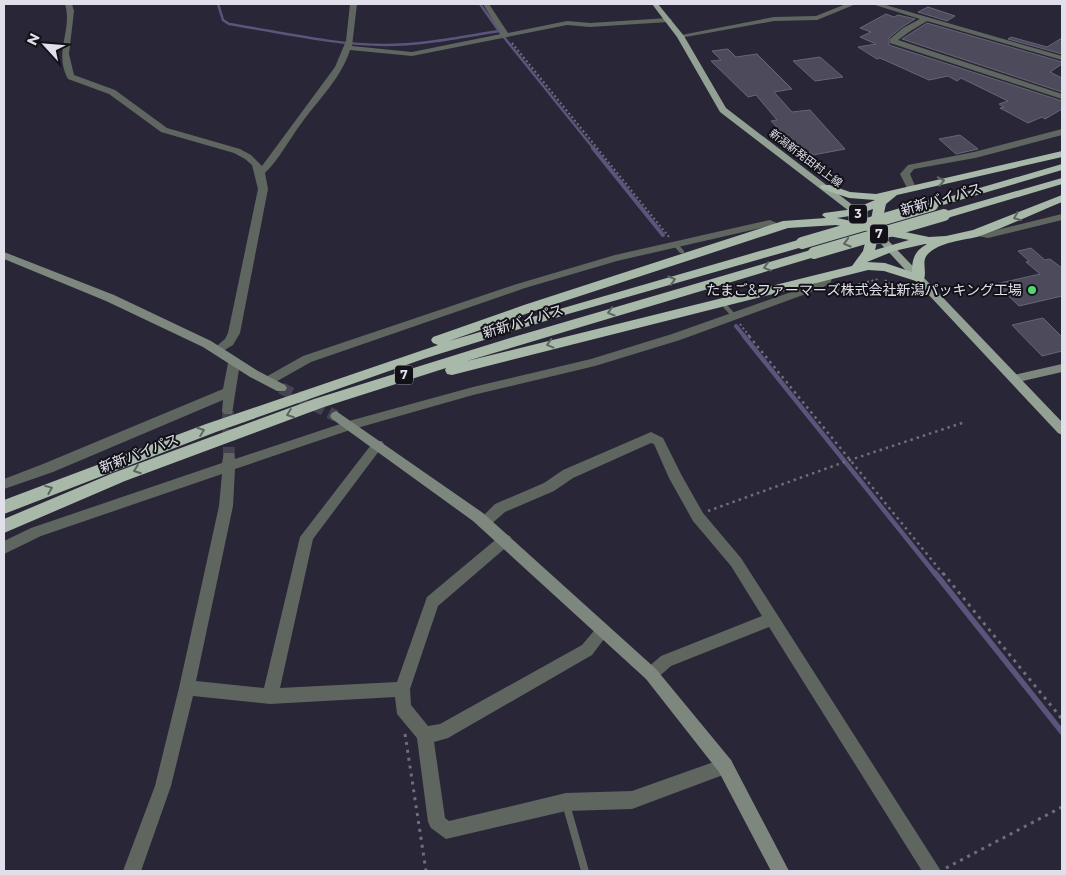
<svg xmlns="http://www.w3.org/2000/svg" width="1066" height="875" font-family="Montserrat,'Noto Sans JP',sans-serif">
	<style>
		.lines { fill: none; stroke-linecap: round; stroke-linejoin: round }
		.stream-far3 { stroke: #5b557d; stroke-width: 2.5 }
		.stream-far2 { stroke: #5b557d; stroke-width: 4 }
		.stream-far1 { stroke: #5b557d; stroke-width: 4.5 }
		.stream { stroke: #5b557d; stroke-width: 5.5 }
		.building { fill: #4c4a5b; stroke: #676577 }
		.street-tunnel { stroke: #454352; stroke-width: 12; stroke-dasharray: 12 6; stroke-linecap: butt }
		.secondary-tunnel { stroke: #454352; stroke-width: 12; stroke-dasharray: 12 6; stroke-linecap: butt }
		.path-far2 { stroke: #6f6e7b; stroke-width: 2; stroke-dasharray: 2 2.5; stroke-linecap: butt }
		.path-far1 { stroke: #6f6e7b; stroke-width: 2.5; stroke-dasharray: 2.5 4; stroke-linecap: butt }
		.path { stroke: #6f6e7b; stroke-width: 3; stroke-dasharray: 3 5; stroke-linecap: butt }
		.lane { fill: #5f6660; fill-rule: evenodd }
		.street { fill: #5f6660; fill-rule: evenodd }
		.secondary { fill: #7d877e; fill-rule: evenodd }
		.primary { fill: #93a195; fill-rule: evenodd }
		.highway { fill: #a8b9aa; fill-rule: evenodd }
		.highway-bridge { stroke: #a8b9aa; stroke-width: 12 }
		.oneway { stroke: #5d6561 }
		.poi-dot { fill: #55d672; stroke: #121118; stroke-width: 2 }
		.labels { text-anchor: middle; stroke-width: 4; stroke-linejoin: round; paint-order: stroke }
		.far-street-label { font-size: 11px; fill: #e1e0ea; stroke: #121118 }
		.shield { fill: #121118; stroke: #a3a2ab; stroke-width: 1 }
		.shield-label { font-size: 12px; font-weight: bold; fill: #e1e0ea }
		.street-label { font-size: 14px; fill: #e1e0ea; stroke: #121118 }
		.poi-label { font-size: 14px; fill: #e1e0ea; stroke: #121118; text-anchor: end }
	</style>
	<rect width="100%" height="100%" fill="#292737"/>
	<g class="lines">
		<path class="stream-far3" d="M218,4L223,20L229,24C280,32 333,45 385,45C423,45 461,37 499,31
			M480,4L499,31L594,149"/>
		<path class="stream-far2" d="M593,148L663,235
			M736,326L745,337"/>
		<path class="stream-far1" d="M744,336L936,575"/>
		<path class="stream" d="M935,573L1062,732"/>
	</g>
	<path class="building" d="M928,7L955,16L947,21L918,12Z
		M886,14L894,17L898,15L915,19L902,27L889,38V45L1062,101V109L1045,119L1042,117L1028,123L1000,108L1004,107L999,104L1008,101L961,78L957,81L948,76L929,80L880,58L877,59L858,47L876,44L860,37L871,32L860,28Z
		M927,23L1062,62V64L1050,72L1062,78V92L902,39Z
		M1011,37L1047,47L1062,38V54L1008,39Z
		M728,49L736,57L757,54L792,89L774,92L792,112L810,110L845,149L813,155L803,148L800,149L794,141L791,142L771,121L777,120L756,95L748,97L711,61L721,60L712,51Z
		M820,57L843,77L815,81L793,61Z
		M960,135L978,149L956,154L939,139Z
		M1031,248L1045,260L1050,259L1062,268V296L1019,306L996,284L1040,274L1026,262L1029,261L1018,251Z
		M1043,318L1062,337V351L1042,356L1012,325Z"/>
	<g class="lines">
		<path class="street-tunnel" d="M228,411L229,457"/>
		<path class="secondary-tunnel" d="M281,388L336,416"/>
		<path class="path-far2" d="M512,43L669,237
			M885,280L904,294H920
			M828,293L878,279
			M740,324L750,337"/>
		<path class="path-far1" d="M749,336L944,575
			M708,511L850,460L965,422"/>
		<path class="path" d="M943,573L1062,719
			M405,734L426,871
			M946,868L1062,807"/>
		<path class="lane" d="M675,242L677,243L684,251V253H680L673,245V243Z
			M726,305L728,306L737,316L738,317L737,318H733L724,308L723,307L724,306Z
			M566,800L569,801L570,804L589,871H581L562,804L563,801Z"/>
		<path class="street" d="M65,4H72L74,11L69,54L74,75L115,90L167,128L240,149L251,155L262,166L335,67L346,41L350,4H357L352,46L412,52L501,34L483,4H489L508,33L567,21L590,23L668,18L672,20L668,22L590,27L567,25L412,56L350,50C341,78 320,98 303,121C290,138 280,158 265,173L268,189L240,333L233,345L218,354L212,350L225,339L228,333L258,189L252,165L245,159L234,153L161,132L109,94L68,79C53,51 73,31 65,4Z
			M846,4H856L817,20L774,21L680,38L676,36L774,17L816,16Z
			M872,4H882L1062,56V60L927,21L909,32L898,40L1062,94V99L890,43V39L903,28L920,19Z
			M1062,129V135L975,158L914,169L910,174L916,188L914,190H908L900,174L908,165L974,152Z
			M1062,214V220L988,238L972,235L971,233L976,230L988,232Z
			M770,220L783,226L778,229L769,226L617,261L525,288L311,362L272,384L268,385L262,381L264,378L303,356L517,284L615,255Z
			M827,274L832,277L831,282L822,288L680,340L595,366L473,395L350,430L235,469L233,506L196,681L264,688L300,537L374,441H382L384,444L382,447L313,539L280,688L397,682L427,597L500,536L505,534L510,536L512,540L510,544L438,606L410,689L411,705L428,726L440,724L582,645L598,626L603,624L608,626L610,631L592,655L448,738L434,742L445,818L449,821L566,793L632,791L725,758L731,760L733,766L731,772L632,809L566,811L446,839L431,828L428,822L417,738L397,714L395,697L270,704L193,696L171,786L141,871H123L155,786L179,688L219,506L222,474L41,536L4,554V541L31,528L222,463L224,453H234L235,459L349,421L473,387L591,359L672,334L814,284L821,280L823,275Z
			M234,359L240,363L232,414H224L222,411L223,400L53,472L4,489V479L43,464L223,389L228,363Z
			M651,432L663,438L682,476L703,513L741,558L941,871H922L769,627L671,666L656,679L651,681L646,679L643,674L646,669L661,656L762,616L731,566L693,521L669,478L654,444L651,443L573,478L554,491L505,512L489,526L484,528L479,526L477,522L495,504L544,483L563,470Z"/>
		<path class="secondary" d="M4,252L114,295L211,341L258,371L285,385L287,388L285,391H277L250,377L203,347L106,301L4,259Z
			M1062,364V372L1014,383L1008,379L1014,375Z
			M336,411L483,513L656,669L731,760L789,871H771L719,772L646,679L473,521L332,419L330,416L332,413Z"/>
		<path class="primary" d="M652,4H658L684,36L726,108L859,210L1062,422V435L1058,433L853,214L720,112L677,37Z"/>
		<path class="highway" d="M1062,151V157L897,195L886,204L881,227L929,237L946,236L973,230L1062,195V202C1035,213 1008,226 980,236C963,241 940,241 927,255C921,262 928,273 923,281L919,282L884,271L868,270L452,375L447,374L445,370L446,368L324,407L125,481L4,533V519L113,473L314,399L510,338L814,249L820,253L818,256L467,361L852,266L863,251L868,231L836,225L788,228L534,311L449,341L798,240H806L808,243L806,246L568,314L426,358L216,432L4,514V500L206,424L438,345L433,343L431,340L433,337L524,305L783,221L826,218L822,215L824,213L854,209L875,200L849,198L822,189L820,187L822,185H830L850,192L876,194ZM873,209L870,225L837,218L856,215ZM879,234L909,240L875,250ZM925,244H927C915,251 912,258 912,272L885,263L867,262L894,251Z
			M1062,164V170L936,207L932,208L926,205L928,203Z
			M1062,178V184L944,219L938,215L940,213Z"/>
		<path class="highway-bridge" d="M802,243L932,205
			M814,253L944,215"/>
	</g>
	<defs><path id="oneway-chevron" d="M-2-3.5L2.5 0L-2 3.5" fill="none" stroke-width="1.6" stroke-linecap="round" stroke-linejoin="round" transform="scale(1.25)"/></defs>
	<g class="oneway">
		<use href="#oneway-chevron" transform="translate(941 181) rotate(-12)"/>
		<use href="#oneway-chevron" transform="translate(1017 217) rotate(158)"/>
		<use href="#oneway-chevron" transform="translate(847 243) rotate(164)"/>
		<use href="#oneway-chevron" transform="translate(767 267) rotate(164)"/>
		<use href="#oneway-chevron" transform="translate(672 280) rotate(-16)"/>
		<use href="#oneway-chevron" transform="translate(611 312) rotate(164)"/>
		<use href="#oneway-chevron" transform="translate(550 344) rotate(165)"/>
		<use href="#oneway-chevron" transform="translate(290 414) rotate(160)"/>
		<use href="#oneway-chevron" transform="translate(201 431) rotate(-20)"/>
		<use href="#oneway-chevron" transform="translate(137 470) rotate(160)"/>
		<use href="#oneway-chevron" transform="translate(49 489) rotate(-22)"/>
	</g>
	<circle class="poi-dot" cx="1032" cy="290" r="5"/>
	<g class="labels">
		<g class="far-street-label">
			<text transform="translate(806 158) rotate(37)" y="4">新潟新発田村上線</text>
		</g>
		<g class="shield">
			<rect x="849" y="204.5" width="18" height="19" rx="4"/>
			<rect x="870" y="224.5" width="18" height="19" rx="4"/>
			<rect x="395" y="365.5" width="18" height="19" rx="4"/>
		</g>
		<g class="shield-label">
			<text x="858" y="218">3</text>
			<text x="879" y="238">7</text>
			<text x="404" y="379">7</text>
		</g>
		<g class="street-label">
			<text transform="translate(941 199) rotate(-16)" y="5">新新バイパス</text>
			<text transform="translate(523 321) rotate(-17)" y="5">新新バイパス</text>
			<text transform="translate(139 453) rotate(-21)" y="5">新新バイパス</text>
		</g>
		<g class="poi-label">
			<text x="1022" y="295">たまご&amp;ファーマーズ株式会社新潟パッキング工場</text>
		</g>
	</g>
	<rect width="1066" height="875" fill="none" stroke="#e1e0ea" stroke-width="10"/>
	<g transform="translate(45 45) rotate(296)" stroke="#121118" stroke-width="4" paint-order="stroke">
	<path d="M0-4L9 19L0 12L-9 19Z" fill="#e1e0ea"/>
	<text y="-8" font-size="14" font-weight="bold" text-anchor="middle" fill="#e1e0ea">N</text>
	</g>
</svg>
